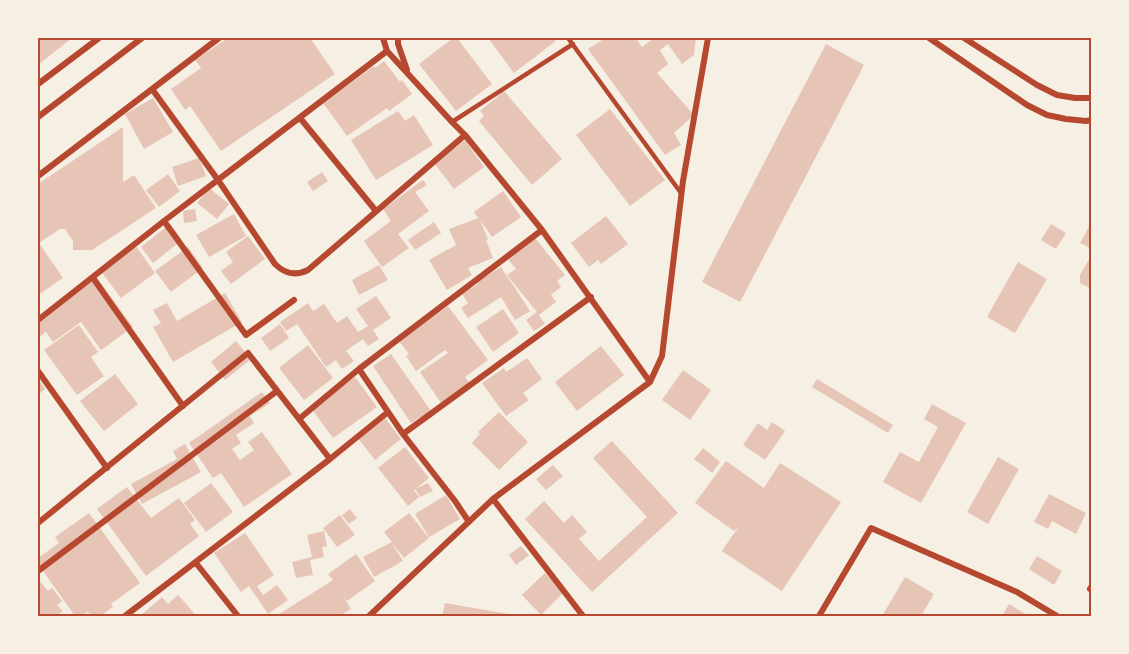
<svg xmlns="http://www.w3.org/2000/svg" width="1129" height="654" font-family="'Alegreya Sans',sans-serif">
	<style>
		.building { fill: #e6c5b7 }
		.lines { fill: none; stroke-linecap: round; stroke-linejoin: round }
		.service { stroke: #b5482f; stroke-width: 4.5 }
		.minor { stroke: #b5482f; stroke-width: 6 }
		.neatline { fill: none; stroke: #b5482f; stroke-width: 2 }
	</style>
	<rect width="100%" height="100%" fill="#f6efe4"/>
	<path class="building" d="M38,38H72L38,65Z
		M228,38H310L335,74L221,151L190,106L185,110L171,89L201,68L195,60Z
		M453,38H457L492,84L456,111L419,64Z
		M488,38H554L556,41L514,73Z
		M605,38H636L642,47L654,38H696L694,55L682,64L668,44L660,50L668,64L657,73L694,115L674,133L681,145L665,155L588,49Z
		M826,44L864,65L740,302L702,282Z
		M384,61L400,82L402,80L412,94L389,111L387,108L347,136L323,103L374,66L375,68Z
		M504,91L562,159L532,185L479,121L484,116L480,111Z
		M153,98L173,132L144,149L125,114Z
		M610,109L665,180L630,206L576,135Z
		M398,111L405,121L414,115L433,145L376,180L351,140Z
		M123,127V182L134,175L156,208L92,250H73V241L65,229H60L39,243L63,278L38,295V184Z
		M465,140L484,167L454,189L434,163Z
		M199,158L206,176L178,186L172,167Z
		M322,172L328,181L313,191L307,182Z
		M168,174L180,191L159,207L146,190Z
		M423,180L427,185L415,192L429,211L398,234L409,248L382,267L364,241L391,221L383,209Z
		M209,188L229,204L217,219L197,203Z
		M503,191L521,217L492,237L480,220L488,239L486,240L493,258L468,268L472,275L447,290L429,260L456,245L449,229L478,218L474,212Z
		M195,209L197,221L184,223L183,211Z
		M234,214L246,236L209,257L196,235Z
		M606,216L628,244L601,264L598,260L589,267L571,243Z
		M1092,221V249L1080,243Z
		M434,222L441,233L415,250L408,240Z
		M170,224L182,240L153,263L141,247Z
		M1051,224L1066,233L1056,249L1041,240Z
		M248,236L265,259L231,284L221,271L233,262L226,252Z
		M535,238L565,275L557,281L561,287L551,295L556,302L539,315L545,324L534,331L526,320L537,312L507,275L516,269L508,259Z
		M135,245L155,273L121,298L100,270Z
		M188,247L203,268L171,292L155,271Z
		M1092,254V289L1080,283V275Z
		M1018,262L1047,279L1015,333L987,317Z
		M379,265L388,280L359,295L352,280Z
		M501,267L530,311L515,320L501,297L468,318L461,308L468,303L462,294L478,284L477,282Z
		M97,278L133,327L101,350L81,322L53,342L46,332L38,338V320Z
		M225,293L242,322L173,362L153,327L161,323L153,310L167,303L177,321Z
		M376,296L391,318L373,330L379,339L368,346L363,339L346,351L354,361L342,369L336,360L326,367L297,324L286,331L280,322L308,303L313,311L324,304L337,323L347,316L358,332L368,326L356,309Z
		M448,306L488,360L465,377L470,383L441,403L420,372L448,353L445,350L416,371L406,356L409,354L399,341Z
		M503,309L519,333L493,352L476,327Z
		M280,324L289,338L270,351L261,338Z
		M79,325L98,352L91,357L104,376L77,395L44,350Z
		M236,341L251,359L225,380L211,362Z
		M308,345L333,378L304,400L279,368Z
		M601,346L624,375L577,411L555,382Z
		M391,354L431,411L411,423L373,366Z
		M527,358L542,379L523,393L529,400L506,416L482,383L504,368L506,372Z
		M683,370L711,390L690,420L662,400Z
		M115,374L138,404L104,431L80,401Z
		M355,377L377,407L333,438L311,408Z
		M38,378L45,389L38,395Z
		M817,379L893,425L888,433L812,387Z
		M262,392L270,403L250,416L254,423L236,435L241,443L232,449L240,460L254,450L248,442L262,432L292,474L244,507L221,473L213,478L189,443Z
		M932,404L966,423L921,503L883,482L900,452L919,462L938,427L924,419Z
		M499,412L528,442L499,470L472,443L480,434L478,432Z
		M385,418L401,439L375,460L358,438Z
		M772,422L785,431L765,460L743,445L758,423L767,430Z
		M612,441L678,513L592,592L525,519L544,501L564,523L572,515L587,532L579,539L599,561L647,517L593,458Z
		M185,444L201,472L142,504L131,484L177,459L173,451Z
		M405,447L429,478L414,490L419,497L408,506L378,468Z
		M703,448L720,462L712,473L694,459Z
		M998,457L1019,469L988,524L967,512Z
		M726,461L764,488L780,463L841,502L782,591L722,551L739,526L734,531L695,503Z
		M553,465L563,476L546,490L536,479Z
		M211,483L233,512L206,532L184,503Z
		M428,483L433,491L420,497L415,489Z
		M127,487L151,518L179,498L195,520L190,524L199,536L146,576L97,509Z
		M1049,494L1086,513L1076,534L1052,521L1048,529L1034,522Z
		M446,495L460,519L429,537L415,514Z
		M350,509L357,518L349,524L342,515Z
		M89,513L140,583L111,604L113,607L100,616H92L88,612L81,616H75L38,564V558L59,543L55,537Z
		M409,513L429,538L404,558L392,543L403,561L374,577L363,557L392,542L384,532Z
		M340,515L355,535L337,547L323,528Z
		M324,531L327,546L322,547L324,557L310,560L313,575L296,578L292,562L312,557L307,535Z
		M245,533L274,575L257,586L263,595L277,585L288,600L268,614L249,586L241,592L214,553Z
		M521,546L529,555L516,565L509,555Z
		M356,554L375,581L347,601L342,594L351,609L339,616H276L333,580L328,574Z
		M1037,556L1062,571L1054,585L1029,569Z
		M545,573L564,592L541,615L522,595Z
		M905,577L934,594L921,616H882Z
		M38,579L48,591L52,588L62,601L57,605L63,611L56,616H38Z
		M178,595L194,613L190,616H140L162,597L168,604Z
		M445,603L514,615V616H442Z
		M1009,604L1029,616H1002Z"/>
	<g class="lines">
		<path class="service" d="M568,38L681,193
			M452,122L573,44"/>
		<path class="minor" d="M398,38V44L407,70
			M929,38L1027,105L1047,115L1066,119L1086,121L1092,120
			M964,38L1037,85L1057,95L1075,98H1092
			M38,84L99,38
			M152,89L218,180L275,264C285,274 296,276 308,270L465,135L452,122L387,51L383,38
			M38,117L142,38
			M300,118L376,211
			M465,135L542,230L650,382
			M38,176L219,38
			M164,221L246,335L294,300
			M93,278L183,406
			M38,320L164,221L387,51
			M359,369L403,434L455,501L469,522
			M38,371L107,468
			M299,419L359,369L542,230
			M403,434L591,297
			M493,499L583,616
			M38,523L248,353L330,459
			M196,563L238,616
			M38,571L277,391
			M1090,589L1092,586
			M125,616L330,459L388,412
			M369,616L493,499L650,382L662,356L683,181L708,38
			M819,616L871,528L1017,592L1057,616"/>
	</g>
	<rect width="1129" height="654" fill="none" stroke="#f6efe4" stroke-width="78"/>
	<rect x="39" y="39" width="1051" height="576" class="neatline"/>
</svg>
